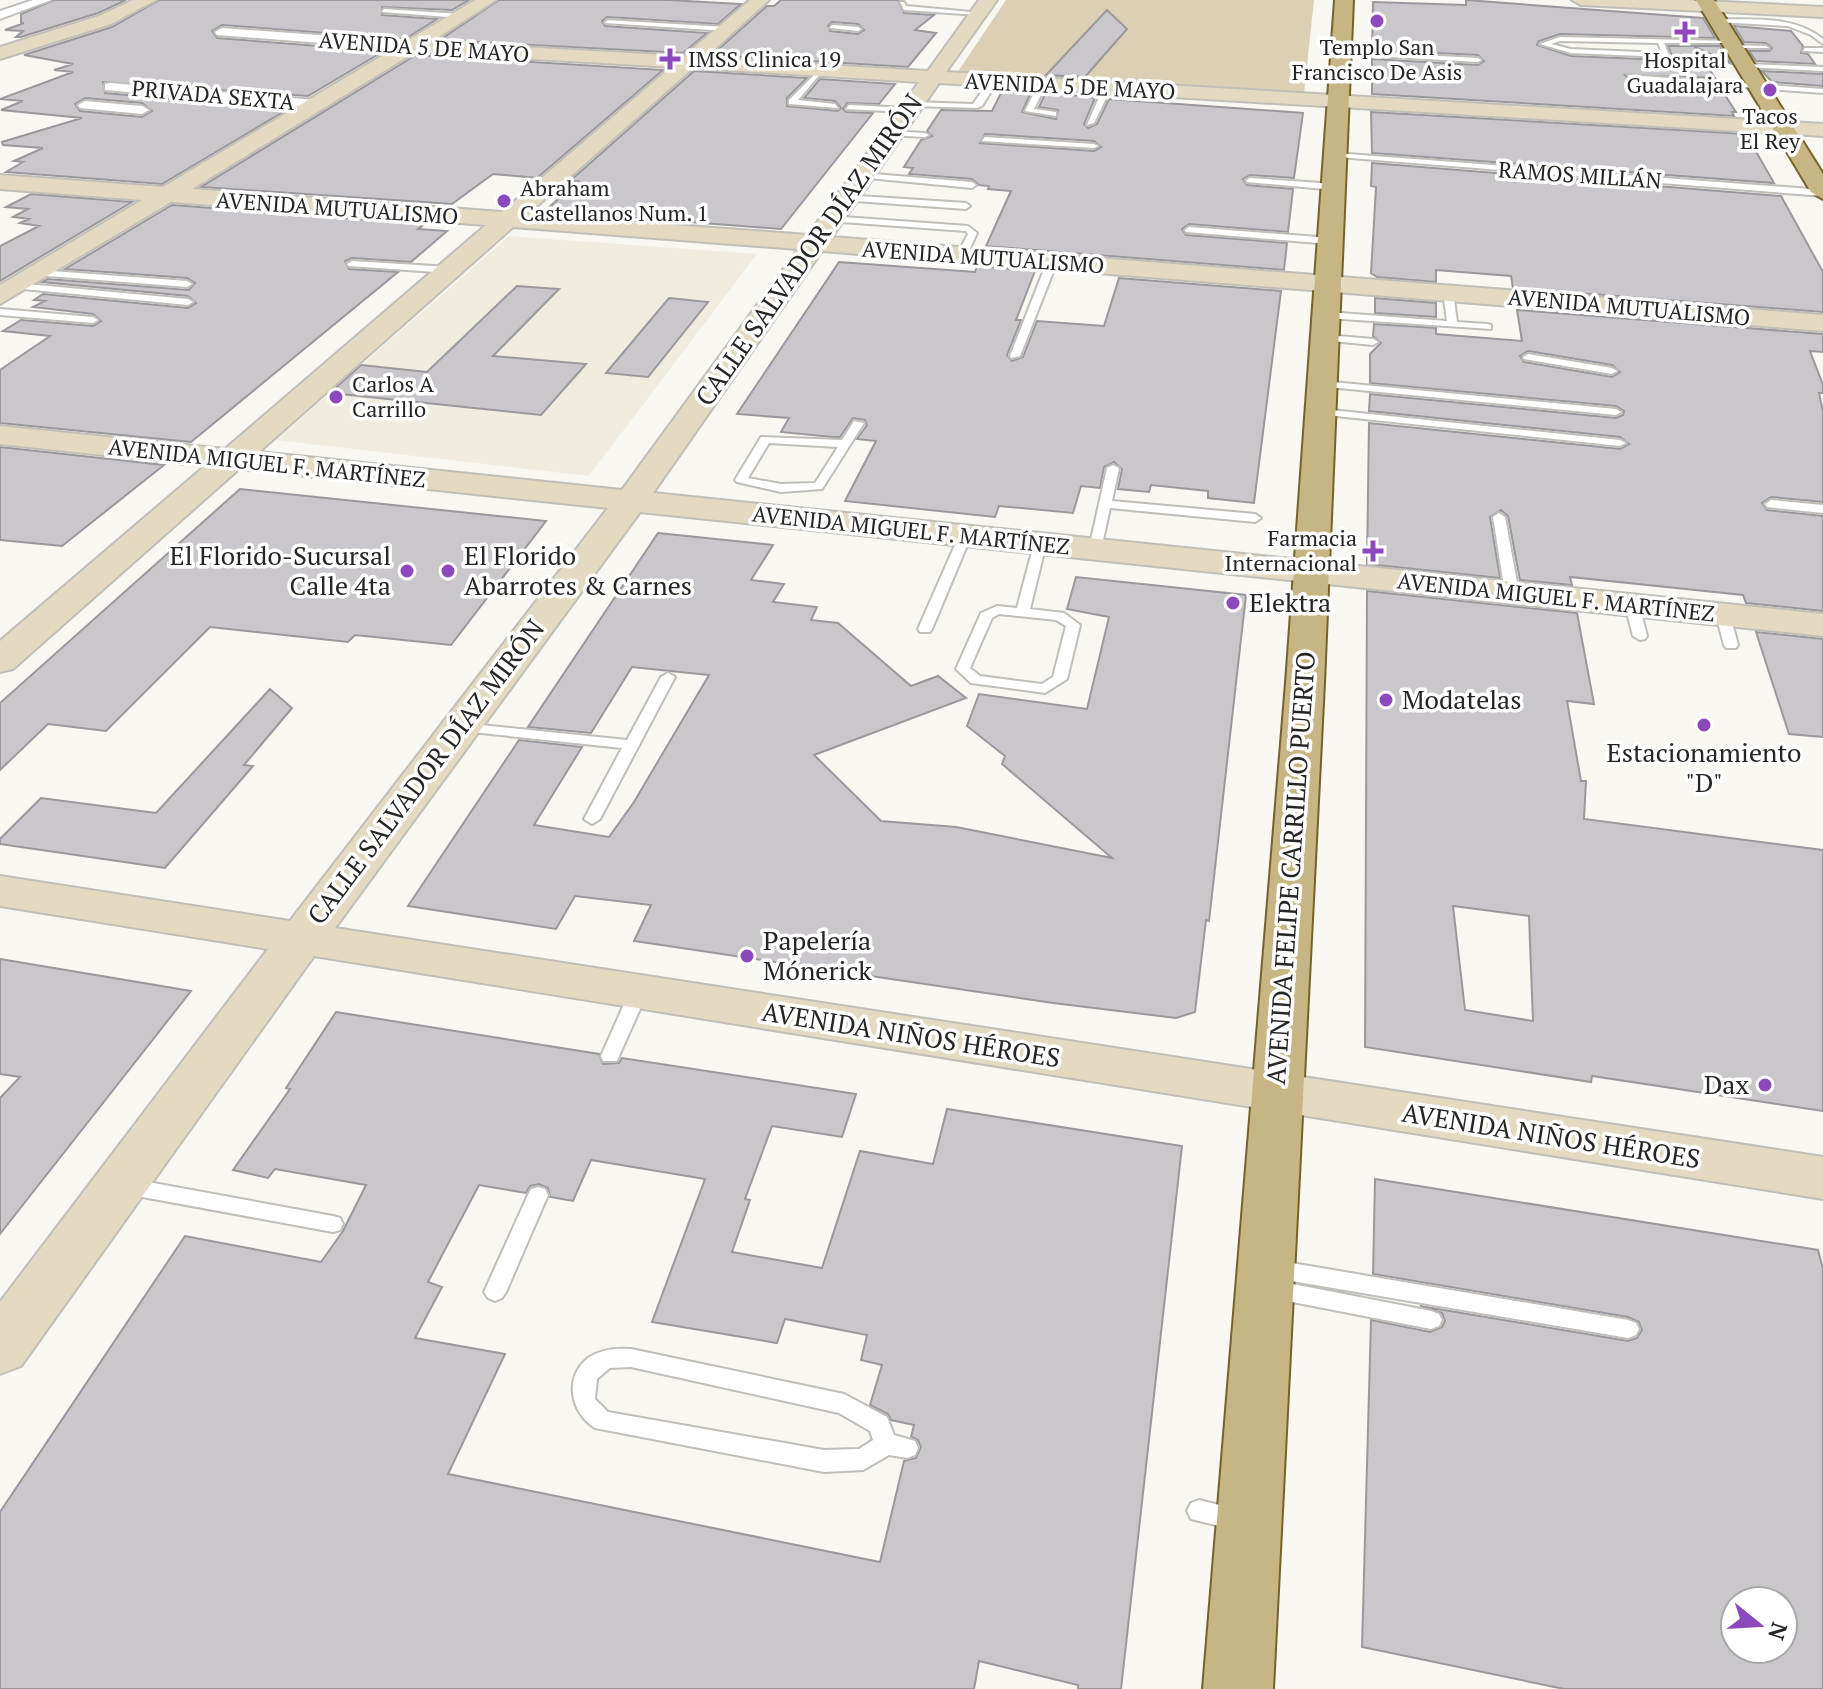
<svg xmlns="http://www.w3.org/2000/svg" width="1823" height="1689" font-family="'PT Serif',serif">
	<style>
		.built { fill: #f0ece0 }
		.green { fill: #dbd0b4 }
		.building { fill: #cac7cc; stroke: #9a989c; stroke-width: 2; fill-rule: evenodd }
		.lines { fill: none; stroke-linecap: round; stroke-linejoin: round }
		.lane-casing { stroke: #c0beb9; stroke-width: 4 }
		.street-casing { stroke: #c0beb9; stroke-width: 4 }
		.secondary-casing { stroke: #c0beb9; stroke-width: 4 }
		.primary-casing { stroke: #76632c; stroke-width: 4 }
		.lane { fill: #fff; fill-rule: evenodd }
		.street { fill: #fff; fill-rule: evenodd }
		.secondary { fill: #e3dac1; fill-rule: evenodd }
		.primary { fill: #c7b683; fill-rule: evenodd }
		.poi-dot { fill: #8c48bc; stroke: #fff; stroke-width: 3 }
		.labels { text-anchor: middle; stroke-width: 7; stroke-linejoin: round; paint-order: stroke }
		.far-street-label { font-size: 22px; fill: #252523; stroke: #fff }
		.far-poi-label { font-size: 22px; fill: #252523; stroke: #fff }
		.street-label { font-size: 26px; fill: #252523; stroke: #fff }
		.poi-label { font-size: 26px; fill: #252523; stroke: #fff; text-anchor: start }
	</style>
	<rect width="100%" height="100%" fill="#f9f7f2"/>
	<path class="built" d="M509,236L757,254L589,476L276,440Z"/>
	<path class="green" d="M1006,0H1314L1304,93L957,73Z"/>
	<path class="building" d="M54,0H126L98,13L21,37H16L23,31L5,30L24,23H21V14Z
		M159,0H469L452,10L382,7V15L437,19L405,39L222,25L212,31L217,38L384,51L308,96L103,82L105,93L288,109L162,184L6,172L23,162L14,161L43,148L3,145L2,142L82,118L1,110L23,101L0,99L73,72L54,70L73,64L24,55L112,27ZM85,98L142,103L152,111L142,117L80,111L75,104Z
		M499,0H668L741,4L718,24L607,17L602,21L605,26L707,33L683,53L440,40Z
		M781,0H898L904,13L934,15L915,30L936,33L908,67L712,55L767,6H774ZM832,22L858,24L864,30L858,34L830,31L828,26Z
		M1466,0L1703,18L1715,38L1560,34L1539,41L1537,45L1571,56L1666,60L1672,56L1668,46H1720L1730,63L1695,47L1715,78L1625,75L1631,82L1721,89L1736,112H1732L1734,116L1372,94V59L1478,65L1484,61L1478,55L1372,50L1373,2L1466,5Z
		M1107,10L1127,29L1085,77L1046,75Z
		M1734,26L1791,31L1803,46L1801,53L1808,54L1815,64L1756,61L1749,51H1769L1772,48L1766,43L1744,42Z
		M416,55L663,70L537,178L493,174L452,204L201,187Z
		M694,71L807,78L787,98V106L838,111L841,108L835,101L804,98L820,79L895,84L879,104L847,103L843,109L846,112L873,113L781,229L545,211L578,181H570Z
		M1762,71L1823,74V86L1772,82Z
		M1031,92L1022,112L1056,119L1058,110L1039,107L1046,92L1095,98L1084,124L1088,128L1097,124L1109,99L1303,113L1294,178L1250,175L1243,179L1247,185L1293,189L1288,232L1189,224L1182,229L1186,235L1287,243L1284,270L986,246L1011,191L988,189L989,186L979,185L972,179L909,174L913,168L904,167L921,140L932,136L927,131L941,110L992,111L1001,93ZM985,134L1094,141L1101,147L1094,151L980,143Z
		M1371,112L1746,134L1774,183L1372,153Z
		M1372,163L1781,196L1823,272V312L1513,288L1511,276L1436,270V282L1377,277L1371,273L1376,187L1371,186Z
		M31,194L132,202L0,281V246L39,226L20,223L29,219L13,217L28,209L6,207Z
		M172,205L425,224L418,229L447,231L411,262L352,258L345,261L349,269L398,272L191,442L0,423V370L50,336L3,331L21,320L93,326L101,321L93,314L33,307L45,301L34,300L43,294L188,308L196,303L188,296L42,282L48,279L189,290L195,283L187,278L65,269Z
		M839,262L975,272L977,266L1035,271L1016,320H1021L1007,355L1012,361L1023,357L1037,321L1104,326L1119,278L1281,291L1254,503L1208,498V491L1151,485L1149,492L1118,489L1122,469L1114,462L1104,467L1100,488L1081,486L1073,513L999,506L995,517L845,501L876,441L857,439L867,425L865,420L853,418L840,437H832L781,432L789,418L737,414Z
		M517,286L559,289L493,356L586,364L541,415L330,393L361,365L427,372Z
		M669,298L708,302L648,377L606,373Z
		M1375,298L1436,303V317L1375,313Z
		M1517,310L1823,334V352L1810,351L1823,385V393H1819L1823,411V502L1771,497L1762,503L1767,510L1823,516V611L1746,603L1743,595L1570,577L1572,585L1520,580L1508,516L1501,510L1490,517L1500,578L1367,564L1369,423L1620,449L1629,444L1620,437L1369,411L1370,394L1616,418L1623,415L1624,411L1616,406L1370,383V354L1381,343L1373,336L1374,324L1436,328V334L1522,341ZM1528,351L1612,365L1620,372L1612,377L1524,362L1520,356Z
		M0,447L164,465L62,546L0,540Z
		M240,489L546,521L451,645L355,635L348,642L210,627L106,731L48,724L0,770V703Z
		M658,533L773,545L751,580L784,584L773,602L817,607L811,620L838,623L911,686L938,676L966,698L814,755L881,821L956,827L1112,858L1002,764L1005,756L967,726L979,694L1087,709L1109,617L1067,609L1076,577L1246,595L1209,921L1206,920L1195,1012L1176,1018L1053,1003L634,941L651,905L575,896L556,929L408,906L519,740L582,747L534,825L609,837L634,802L709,675L632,667L591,733L528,727Z
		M1367,591L1577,613L1594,704L1567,701L1581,781H1586L1584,819L1823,850V1111L1592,1076L1591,1082L1365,1047ZM1453,906L1529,916L1533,1021L1465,1010Z
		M1756,632L1823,639V737L1789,734Z
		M270,689L292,708L244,765L253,766L165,868L0,844V839L41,798L156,813Z
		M0,959L191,991L0,1234V1098L20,1077L0,1074Z
		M336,1012L599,1054L603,1064L619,1063L622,1058L856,1094L842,1137L772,1126L745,1199L750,1200L732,1252L822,1268L860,1151L933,1164L947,1109L1182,1146L1121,1689H1078V1685L979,1661L974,1689H0V1512L185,1236L321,1262L343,1231L366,1185L275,1169L268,1178L233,1170L290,1089L286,1088ZM591,1160L705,1179L652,1322L777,1343L785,1319L867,1335L861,1360L882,1365L870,1405L888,1414L891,1420L914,1425L911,1437L918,1440L921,1447L916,1458L904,1461L880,1562L448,1474L505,1354L415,1338L442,1287L428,1282L479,1185L526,1193L530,1186L539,1184L548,1188L550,1197L573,1201Z
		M1375,1179L1818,1250L1823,1269V1689H1564L1362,1647L1371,1320L1430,1332L1442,1327L1445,1321L1442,1313L1420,1306L1628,1341L1637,1338L1642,1330L1639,1322L1628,1317L1373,1274ZM1735,1601H1783V1649H1735Z"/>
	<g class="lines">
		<defs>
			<path id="lane" d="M900,2H904L906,6L982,13L979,15L904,10Z
				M384,9L461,14L464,16L461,18L382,12Z
				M1718,19C1753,20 1794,15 1823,39V44L1811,35L1788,26L1716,22Z
				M607,20L726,27L729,29L726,31L605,23Z
				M832,25L858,27L861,29L858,31L830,28Z
				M1560,37L1731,41L1734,43H1664L1669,55L1666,57L1571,53L1540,44ZM1560,41L1658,43L1662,53L1571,49L1551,44Z
				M1734,45L1766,46L1769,48H1732Z
				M1805,48H1823V52L1803,51Z
				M1342,51L1478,58L1481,60L1478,62L1340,54Z
				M1745,64L1823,67V71L1743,67Z
				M819,70L821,73L798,100L835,104L838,108L789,104V100Z
				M1628,75L1823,89V93L1631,79Z
				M990,80L997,82L982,106L977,108L912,106L908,104L912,102L973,104Z
				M1039,83L1046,85L1034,109L1056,112V116L1025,111Z
				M1104,86L1111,88L1094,123L1087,125Z
				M849,105L907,108L911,110L907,112L846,109Z
				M891,131L925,133L929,135L925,137L888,135Z
				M985,137L1094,144L1098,146L1094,148L982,141Z
				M1335,153L1823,190V196L1338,157Z
				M861,173L972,182L976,185L972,188L858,177Z
				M1250,178L1335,184L1339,187L1335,190L1247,182L1246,180Z
				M844,195L966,203L970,206L966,209L841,200V196Z
				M830,216L968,226L977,233L967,255L962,258L957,255L968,234L966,231L827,221V217Z
				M1189,227L1330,238L1335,241L1330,244L1186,232L1185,230Z
				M1052,259L1057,262L1020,356L1011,358L1010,356L1047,262Z
				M352,261L450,267L455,270L450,273L349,266L347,264Z
				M38,270L187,281L192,284L187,287L35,275L33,273Z
				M16,283L188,299L193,302L188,305L13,288V284Z
				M1448,289L1453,292L1457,322L1487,324L1491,325V329L1327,318L1322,315L1327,312L1447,321L1443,292Z
				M0,309L93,317L98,320L93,323L0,315Z
				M1326,335L1373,339L1378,342L1373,345L1322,340L1321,338Z
				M1528,354L1612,368L1617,371L1612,374L1524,359L1523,357Z
				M1322,381L1616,409L1621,412L1616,415L1318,386L1317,384Z
				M1321,409L1620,440L1626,443L1620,446L1317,414L1316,412Z
				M854,421L864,423L822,489L781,492L737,482L735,480L761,437L842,440ZM769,443L838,447L815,483L781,484L748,478Z
				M1113,465L1119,468L1112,501L1255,514L1261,518L1255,522L1110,508L1101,549L1095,553L1091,552L1089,549L1107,468Z
				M1771,500L1823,505V513L1767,507L1765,504Z
				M1499,513L1505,517L1519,593L1512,597L1505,593L1493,517Z
				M965,532L971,536L932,629L930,632H920L918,629L959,536Z
				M1040,540L1046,544L1030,609L1064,613L1080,625L1067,679L1045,693L971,683L956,669L981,613L997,606L1017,608L1034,544ZM999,614L1056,620L1066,626L1053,677L1042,684L980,676L970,668L992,618Z
				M1632,601L1639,605L1647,636L1645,639L1640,640L1633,636L1625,605Z
				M1723,611L1730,615L1738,645L1736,648H1726L1724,645L1716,615Z
				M668,673L675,677L600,819L592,824L584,819L622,748L462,731L455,727L462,723L627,740L661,677Z
				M639,985L645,987L648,991L619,1056L617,1061H603L601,1056L630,991L633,987Z
				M126,1178L333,1216L340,1218L343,1224L340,1230L333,1232L126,1194L119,1192L116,1186L119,1180Z
				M538,1187L545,1189L548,1195L506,1292L502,1298L495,1301L488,1298L484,1292L528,1195L531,1189Z
				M1274,1260L1628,1320L1636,1323L1639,1329L1636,1335L1628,1338L1274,1278L1267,1275L1264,1269L1267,1263Z
				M1272,1280L1431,1311L1439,1314L1442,1320L1439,1326L1431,1329L1272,1298L1265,1295L1261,1289L1265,1283Z
				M631,1349L844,1394L887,1417L894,1435L915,1441L918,1448L915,1455L907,1458L889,1455L863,1470L824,1472L595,1428C571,1413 563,1378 588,1358C601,1349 616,1348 631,1349ZM631,1367L839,1413L870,1431L873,1440L859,1449L824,1450L608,1412L595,1399L597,1379L610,1368Z
				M1199,1500L1244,1511L1248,1519L1244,1527L1236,1530L1191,1519L1187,1511L1191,1503Z"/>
			<path id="street" d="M33,0H51L0,19V11Z
				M222,28L411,42L418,46L411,50L217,35L215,32Z
				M110,83L316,100L323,104L316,108L105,90V84Z
				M85,101L142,106L149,110L142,114L80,108L78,105Z"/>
			<path id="secondary" d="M133,0H156L111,24L0,59V47L99,16Z
				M475,0H496L431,42L684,56L750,0H769L705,58L928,71L979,0H997L946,72L1823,124V136L939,83L832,237L1823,315V331L822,251L653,493L1823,614V636L640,512L335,928L1823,1157V1199L314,956L21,1366L0,1374V1302L268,949L0,906V876L290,921L608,508L239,469L13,669L0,672V641L205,466L0,444V426L225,449L486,225L171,202L0,304V285L142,200L0,189V175L163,187ZM415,52L671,67L502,212L192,189ZM693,68L919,82L808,235L528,214ZM513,227L798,249L622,490L259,452Z
				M1572,0H1685L1823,7V17L1581,5Z"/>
			<path id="primary" d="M1335,0H1353L1324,683L1273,1689H1203L1286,683Z
				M1696,0H1714L1823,174V199L1811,192Z"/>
		</defs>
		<use href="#lane" class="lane-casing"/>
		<use href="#street" class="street-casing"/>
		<use href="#secondary" class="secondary-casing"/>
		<use href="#primary" class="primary-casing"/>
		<use href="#lane" class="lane"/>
		<use href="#street" class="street"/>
		<use href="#secondary" class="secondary"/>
		<use href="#primary" class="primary"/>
	</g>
	<g class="poi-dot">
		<circle cx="1377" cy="21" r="8"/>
		<path d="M1681 20h8v8h8v8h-8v8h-8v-8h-8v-8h8z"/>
		<path d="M666 47h8v8h8v8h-8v8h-8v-8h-8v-8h8z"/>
		<circle cx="1770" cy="90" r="8"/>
		<circle cx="504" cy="201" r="8"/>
		<circle cx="336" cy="397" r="8"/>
		<path d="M1369 539h8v8h8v8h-8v8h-8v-8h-8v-8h8z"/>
		<circle cx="407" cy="571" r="8"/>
		<circle cx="448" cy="571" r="8"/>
		<circle cx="1233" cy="603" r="8"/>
		<circle cx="1386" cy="700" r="8"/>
		<circle cx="1704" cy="725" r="8"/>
		<circle cx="747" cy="956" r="8"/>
		<circle cx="1765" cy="1085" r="8"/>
	</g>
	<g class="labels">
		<g class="far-street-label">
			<text transform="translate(424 47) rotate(4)" y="8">AVENIDA 5 DE MAYO</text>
			<text transform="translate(1070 86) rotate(3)" y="8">AVENIDA 5 DE MAYO</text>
			<text transform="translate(213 95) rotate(5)" y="8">PRIVADA SEXTA</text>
			<text transform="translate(1580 175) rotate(4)" y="8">RAMOS MILLÁN</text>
			<text transform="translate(337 208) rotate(4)" y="8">AVENIDA MUTUALISMO</text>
			<text transform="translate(983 257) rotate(4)" y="8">AVENIDA MUTUALISMO</text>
			<text transform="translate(1629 307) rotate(5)" y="8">AVENIDA MUTUALISMO</text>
			<text transform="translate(267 463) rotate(6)" y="8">AVENIDA MIGUEL F. MARTÍNEZ</text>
			<text transform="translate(911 530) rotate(6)" y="8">AVENIDA MIGUEL F. MARTÍNEZ</text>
			<text transform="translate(1556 597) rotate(6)" y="8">AVENIDA MIGUEL F. MARTÍNEZ</text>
		</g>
		<g class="far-poi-label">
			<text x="1377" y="55">Templo San<tspan x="1377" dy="25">Francisco De Asis</tspan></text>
			<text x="688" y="67" text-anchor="start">IMSS Clinica 19</text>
			<text x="1685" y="68">Hospital<tspan x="1685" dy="25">Guadalajara</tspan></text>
			<text x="1770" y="124">Tacos<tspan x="1770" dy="25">El Rey</tspan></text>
			<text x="520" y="196" text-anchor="start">Abraham<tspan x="520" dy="25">Castellanos Num. 1</tspan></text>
			<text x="352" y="392" text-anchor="start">Carlos A<tspan x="352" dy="25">Carrillo</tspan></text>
			<text x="1357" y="546" text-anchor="end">Farmacia<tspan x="1357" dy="25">Internacional</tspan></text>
		</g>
		<g class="street-label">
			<text transform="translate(809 250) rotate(-55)" y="9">CALLE SALVADOR DÍAZ MIRÓN</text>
			<text transform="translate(426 772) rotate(-53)" y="9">CALLE SALVADOR DÍAZ MIRÓN</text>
			<text transform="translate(1291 868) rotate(-86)" y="9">AVENIDA FELIPE CARRILLO PUERTO</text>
			<text transform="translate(911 1035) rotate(9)" y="9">AVENIDA NIÑOS HÉROES</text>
			<text transform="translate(1551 1136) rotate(9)" y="9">AVENIDA NIÑOS HÉROES</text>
		</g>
		<g class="poi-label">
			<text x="391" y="565" text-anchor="end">El Florido-Sucursal<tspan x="391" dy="30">Calle 4ta</tspan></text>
			<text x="464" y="565">El Florido<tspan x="464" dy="30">Abarrotes &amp; Carnes</tspan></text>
			<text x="1249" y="612">Elektra</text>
			<text x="1402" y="709">Modatelas</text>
			<text x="1704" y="762" text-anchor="middle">Estacionamiento<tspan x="1704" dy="30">"D"</tspan></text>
			<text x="763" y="950">Papelería<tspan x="763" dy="30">Mónerick</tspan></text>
			<text x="1749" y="1094" text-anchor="end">Dax</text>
		</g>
	</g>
	<g transform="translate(1759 1625) rotate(108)"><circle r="38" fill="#ffffff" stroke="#a8a8a7" stroke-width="2"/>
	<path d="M0-6L14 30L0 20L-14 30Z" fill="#8c48bc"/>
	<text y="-12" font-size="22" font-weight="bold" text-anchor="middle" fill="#252523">N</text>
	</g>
</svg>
